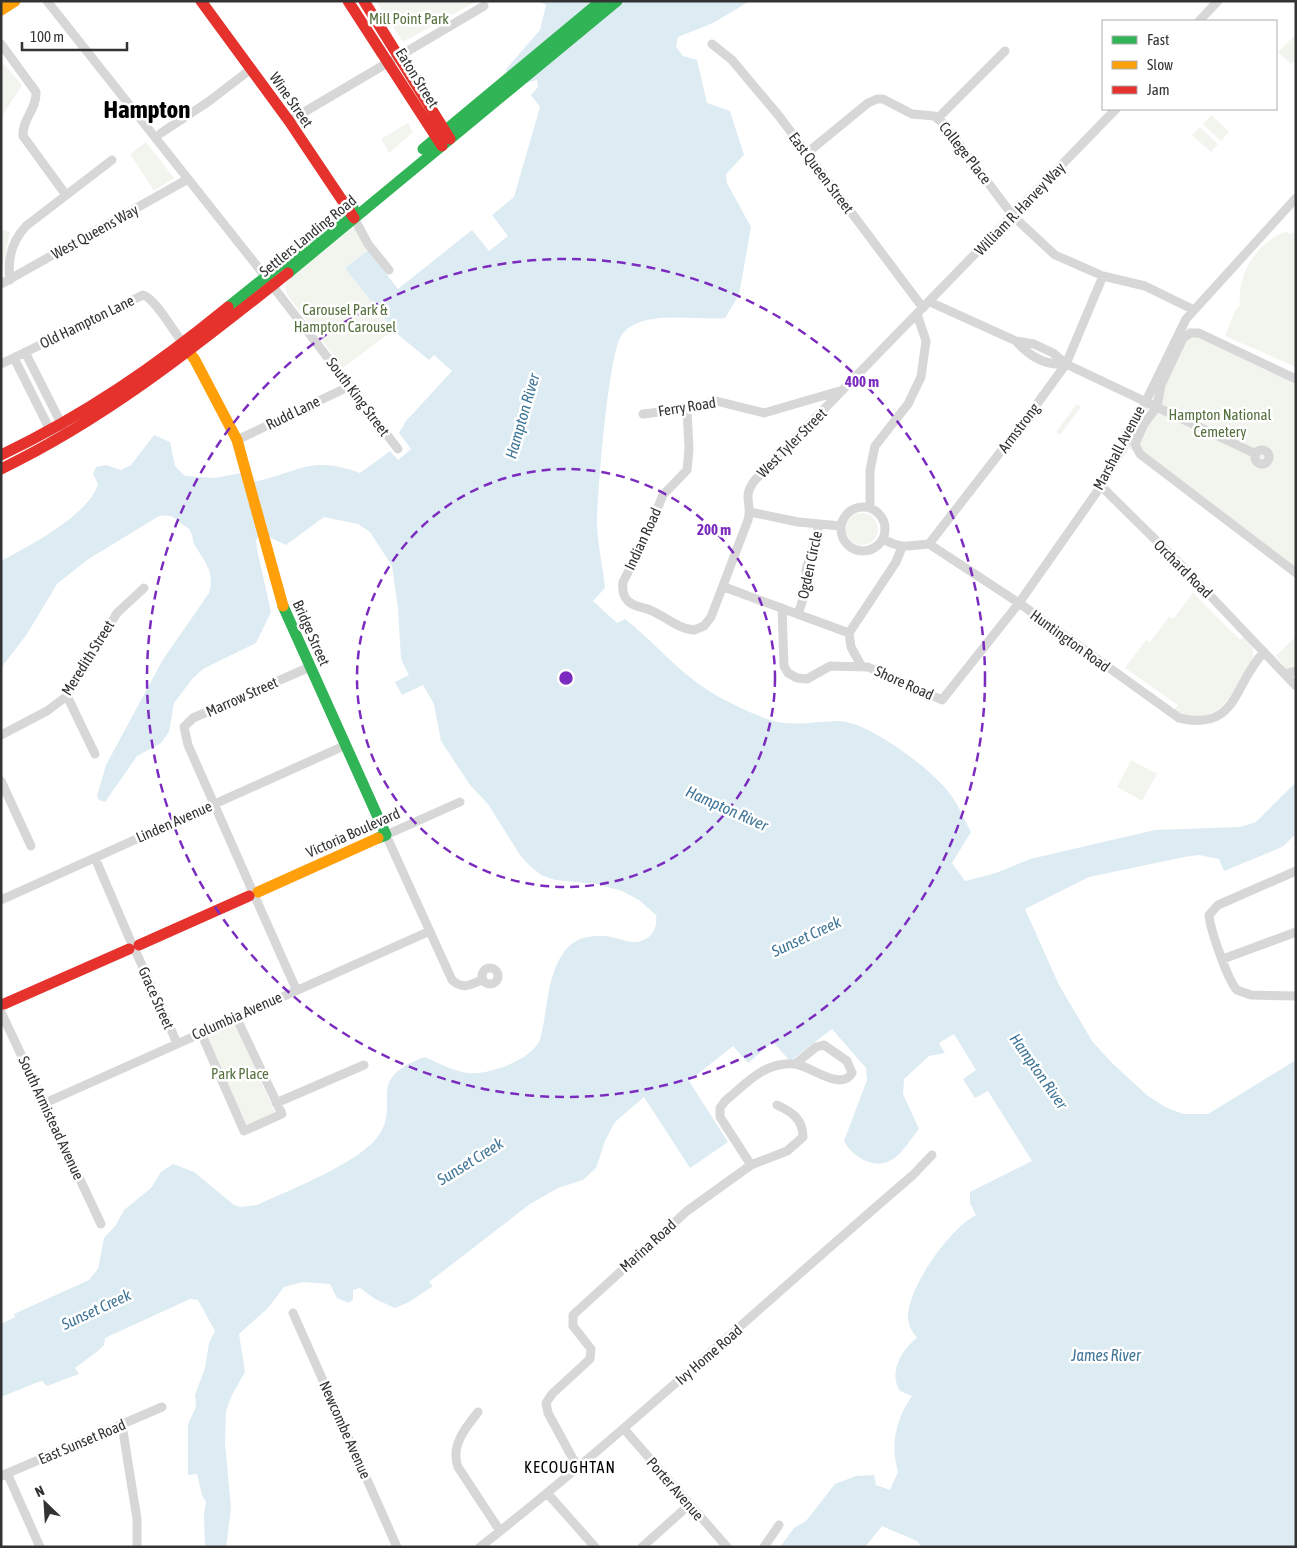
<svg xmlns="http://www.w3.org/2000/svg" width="1297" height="1548" font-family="'Asap Condensed',sans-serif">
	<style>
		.green { fill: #f1f5ed }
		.water { fill: #ddebf3 }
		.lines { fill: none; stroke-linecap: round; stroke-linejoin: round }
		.street { stroke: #d7d7d7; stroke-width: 9 }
		.fast { stroke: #30b455; stroke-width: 11 }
		.slow { stroke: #ff9f0a; stroke-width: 11 }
		.jam { stroke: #e5322d; stroke-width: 11 }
		.ring { fill: none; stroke: #7b2cbf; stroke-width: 2.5; stroke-dasharray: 9 6 }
		.labels { text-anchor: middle; stroke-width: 5; stroke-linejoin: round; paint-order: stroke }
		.park-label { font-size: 15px; fill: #56703f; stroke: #fff }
		.street-label { font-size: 15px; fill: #333; stroke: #fff }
		.water-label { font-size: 16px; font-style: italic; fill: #3f7597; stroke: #fff }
		.neighbourhood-label { font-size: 16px; letter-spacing: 1px; fill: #000; stroke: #fff }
		.town-label { font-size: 25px; font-weight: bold; fill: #000; stroke: #fff }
		.centre { fill: #7b2cbf; stroke: #fff; stroke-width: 2.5 }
		.ring-label { font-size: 15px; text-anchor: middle; font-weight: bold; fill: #7b2cbf; stroke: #fff; stroke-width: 5; stroke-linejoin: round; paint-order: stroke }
	</style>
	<rect width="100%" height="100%" fill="#fff"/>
	<path class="green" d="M376,1H477L403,42Z
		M1296,34V61L1291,64L1278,52Z
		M1,61L22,85L1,118Z
		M1211,115L1229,132L1221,141L1203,124Z
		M408,123L413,132L389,153L381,139Z
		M1200,127L1218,144L1211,152L1192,135Z
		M146,142L174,178L154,191L130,154Z
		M354,227L368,250L345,268L393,330L343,368L288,296L285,288L287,280Z
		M1,229L10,232L1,274Z
		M1288,231L1289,234L1296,232V367L1225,336L1235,311L1240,305C1237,272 1258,241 1288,231Z
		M1183,328H1192L1296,376V575L1126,446Z
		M1077,404L1081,407L1060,435L1056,432Z
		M846 529a16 16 0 1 1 32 0a16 16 0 1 1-32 0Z
		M1193,593L1240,640L1245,636L1253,649V655C1251,664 1245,671 1241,679C1226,706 1207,729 1174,710L1178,705L1125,668L1146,640L1150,642L1169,617L1173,619Z
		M1296,636V670H1287L1276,656Z
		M1131,760L1157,774L1142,801L1117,787Z
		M234,1024L275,1112L246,1125L206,1037Z"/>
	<path class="water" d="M539,1H750L713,23L678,37L676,47L683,56L697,60L707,103L730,111L744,155L726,174L727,183L751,227L739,295L725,318C695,321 645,309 623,333C608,349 598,492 597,520C597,543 603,566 605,588L593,601L617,623L625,619C652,640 674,667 703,687C722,700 746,711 767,719C789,728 816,721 839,721C869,722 928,767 947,790C958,803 963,817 971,832L952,863L965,881L996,873L1030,859L1155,830L1240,827L1256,822L1296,782V834L1282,847L1224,871L1219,859L1199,855L1184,857L1089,877L1025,909L1059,985L1092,1041L1112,1063L1148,1096L1165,1107L1183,1114H1208L1296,1060V1547H922L917,1541L882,1526L865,1547H780L794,1528L806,1521L835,1484L856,1476L874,1475L876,1485L890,1490L898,1472C890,1444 896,1419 912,1396L900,1391C888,1373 902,1349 917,1338C912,1331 908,1325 908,1317C908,1287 950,1228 976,1215L970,1203V1192L1032,1161L988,1091L975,1098L963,1079L976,1070L954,1034L939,1043L945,1053L929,1056L904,1079L903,1094L919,1129C911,1138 903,1153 893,1159C876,1171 852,1157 844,1141L867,1080L866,1068L832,1029L790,1061L773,1042L748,1063L733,1046L689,1081L728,1142L690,1168L644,1097L615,1122L605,1141L596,1168L583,1180L558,1188L530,1204L429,1282L433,1286L409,1302L395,1308L375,1299L360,1288L353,1290V1299L349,1303L337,1298L330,1284L303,1282L284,1287L268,1308L239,1334L245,1372L232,1395L226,1411L225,1443L231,1508L226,1547H205L204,1515L206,1502L202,1495L197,1474L188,1475V1424L196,1407L195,1395L205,1368L209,1343L215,1331L198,1300L190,1299L105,1338L104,1345L99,1350L75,1368L79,1374L47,1386L42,1381L38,1382L1,1397V1324L15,1317L14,1314L89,1280L98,1269L104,1238L116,1225L124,1210L151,1188L161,1172L173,1164L194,1172L234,1205L241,1207L257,1205C289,1190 360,1163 379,1135C401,1103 363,1079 425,1057C438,1063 453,1071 468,1073C488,1075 533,1060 540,1039C548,1011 546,977 564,952C575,936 597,933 615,938C621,939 627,942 633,942C650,942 658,930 656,915L639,900L622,891L597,884L555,880L541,875L529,865L520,855L488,804L470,785L441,741L434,704L423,685L402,695L395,682L409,675L401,659L398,608L392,566L370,532L358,524L324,517L286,545L267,536L259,534L256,541L257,549L271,612L256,643L203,669L193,678L174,703L169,732L161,743L137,756L105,802L99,800L97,796L106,765L162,661L209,593C215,573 206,564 196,547C192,542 193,534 189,529C187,527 185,526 183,525C174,517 171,514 159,516L87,560L57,584L27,634L1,668V561C29,546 89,515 98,484L93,474L96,467L106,465L121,470L131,465L154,435L170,442L175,466L185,476L215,478L251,471L254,482C300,472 310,455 360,473L390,451L398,460L411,449L399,433L406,421L452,371L434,355L429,360L395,332L345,268L368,250L398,289L472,230L489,251L508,236L492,215L514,197L540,107L531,95L538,87L537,80L525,83L507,75L506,69L540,30L546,5Z"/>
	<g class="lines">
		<path class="street" d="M47,1L261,271L398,449
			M1199,21L1218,1
			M1,44L36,92C37,109 22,119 23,136L66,195
			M712,44L732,60L779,116L923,308
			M938,118L1005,51
			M289,121L484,6
			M161,133L208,102L251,69
			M807,153L868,103L877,99H883L912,114L934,116L944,124L1013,216L1055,255L1103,276L1145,286L1194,310
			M354,218L368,244L389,270
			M10,280C7,259 12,241 26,226L112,160
			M1,284L188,179
			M930,302L1016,341L1034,344L1053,353L1066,364L1256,454
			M1016,341C1029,356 1046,366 1066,364
			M25,352L64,429
			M14,358L53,436
			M1,364L143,295C155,298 173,331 183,343
			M1296,379L1199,333H1191L1183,338L1161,385L1157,407L1144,424L1135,444L1140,454L1296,573
			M687,409L689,449L687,470L663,495L642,545L623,582C622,589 623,596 628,601C634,607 643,607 650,610C665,616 678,629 694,630L704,626L711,617L748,520C753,503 741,498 755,480L1116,109
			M643,414L687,409L716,401L764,413L843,390
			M237,440L350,386
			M1255 457a7 7 0 1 1 14 0a7 7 0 1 1-14 0Z
			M1101,486L1183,567L1296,686
			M841 529a22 22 0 1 1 44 0a22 22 0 1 1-44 0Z
			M870,507V470L875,446L908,404L921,377L926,341L917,314
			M750,512L798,522L841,526
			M883,539C903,550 908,545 929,544L1026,419L1066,364L1103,276
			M929,544L1019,603L1179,718C1238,732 1233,684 1264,652
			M724,587L849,633
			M782,608L784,666L788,673L797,678L807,679L830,666L868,667L942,700L1019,603L1101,486L1123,448L1186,319L1296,198
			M798,614L807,587L806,570L819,525
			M862,667L851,647L849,633L896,562L902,547
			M1285,674L1296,671
			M67,696L95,754
			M1,735L47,711L67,696L117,613L144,588
			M1,781L31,846
			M460,802L386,835L452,980C463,990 470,985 482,980
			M95,858L131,942
			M1296,871L1218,905L1209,915C1210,929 1228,981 1237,990L1251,995L1296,996
			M252,890L188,745L184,727L193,718L310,667
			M256,899L296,989
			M1,900L346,745
			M136,952L177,1043
			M1223,959L1296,932
			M482 976a8 8 0 1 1 16 0a8 8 0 1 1-16 0Z
			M1,1012L101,1224
			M201,1033L244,1131L282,1114L236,1017
			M45,1103L430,931
			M276,1103L364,1065
			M751,1165L787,1151L803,1137C803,1119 792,1112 777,1105
			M293,1313L397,1547
			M478,1412C466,1427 450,1446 458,1467L500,1531
			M122,1425L137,1519V1547
			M624,1429L727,1547
			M578,1468L548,1413L546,1403L552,1394L590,1359L591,1349L573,1326V1315L687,1211L751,1165L720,1117V1108L725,1101C747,1083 765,1061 795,1064C811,1066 841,1092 852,1073L847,1061L824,1045L816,1047L795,1064
			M7,1473L40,1547
			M1,1476L162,1407
			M548,1494L595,1547
			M480,1547C630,1429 768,1299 913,1175L932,1155
			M642,1547L689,1505
			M764,1547L779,1525"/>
		<path class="fast" d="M423,149L601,1
			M288,273L617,1
			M228,307L353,207
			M283,606L386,835L378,838"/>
		<path class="slow" d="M1,10L15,1
			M184,345L195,360L237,440L283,606
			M258,892L378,838"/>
		<path class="jam" d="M201,1L289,121L354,218
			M348,1L442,146
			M364,1L450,139
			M1,455C85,415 156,366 228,307
			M1,469C107,418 196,346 288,273
			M139,945L249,896
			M4,1004L129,949"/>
	</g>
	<g class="ring">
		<circle cx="566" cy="678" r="209"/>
		<circle cx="566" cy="678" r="419"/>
	</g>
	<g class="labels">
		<g class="park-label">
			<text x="409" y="24">Mill Point Park</text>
			<text x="345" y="315">Carousel Park &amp;<tspan x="345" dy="17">Hampton Carousel</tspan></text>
			<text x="1220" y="420">Hampton National<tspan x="1220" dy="17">Cemetery</tspan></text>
			<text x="240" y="1079">Park Place</text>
		</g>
		<g class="street-label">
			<text transform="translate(417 78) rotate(58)" y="5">Eaton Street</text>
			<text transform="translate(291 100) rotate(55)" y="5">Wine Street</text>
			<text transform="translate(965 153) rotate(52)" y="5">College Place</text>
			<text transform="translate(821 173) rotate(53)" y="5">East Queen Street</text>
			<text transform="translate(1020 209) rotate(-46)" y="5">William R. Harvey Way</text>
			<text transform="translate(95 232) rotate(-29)" y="5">West Queens Way</text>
			<text transform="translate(308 236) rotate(-39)" y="5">Settlers Landing Road</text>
			<text transform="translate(87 322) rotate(-26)" y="5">Old Hampton Lane</text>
			<text transform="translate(358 397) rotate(53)" y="5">South King Street</text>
			<text transform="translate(687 407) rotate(-9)" y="5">Ferry Road</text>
			<text transform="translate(293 413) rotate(-26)" y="5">Rudd Lane</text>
			<text transform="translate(1019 428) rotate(-53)" y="5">Armstrong</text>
			<text transform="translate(792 443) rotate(-45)" y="5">West Tyler Street</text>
			<text transform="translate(1119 448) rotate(-62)" y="5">Marshall Avenue</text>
			<text transform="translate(643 539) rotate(-65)" y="5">Indian Road</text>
			<text transform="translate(810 565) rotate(-78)" y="5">Ogden Circle</text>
			<text transform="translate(1183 569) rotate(45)" y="5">Orchard Road</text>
			<text transform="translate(311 633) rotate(66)" y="5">Bridge Street</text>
			<text transform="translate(1070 641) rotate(36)" y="5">Huntington Road</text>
			<text transform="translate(88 658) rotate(-58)" y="5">Meredith Street</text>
			<text transform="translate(904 683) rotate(24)" y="5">Shore Road</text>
			<text transform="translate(242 697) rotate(-24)" y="5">Marrow Street</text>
			<text transform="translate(174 822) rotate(-24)" y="5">Linden Avenue</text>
			<text transform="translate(353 833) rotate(-24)" y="5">Victoria Boulevard</text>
			<text transform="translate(156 998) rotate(66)" y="5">Grace Street</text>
			<text transform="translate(237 1016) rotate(-24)" y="5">Columbia Avenue</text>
			<text transform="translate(51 1118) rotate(65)" y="5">South Armistead Avenue</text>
			<text transform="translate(648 1246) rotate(-42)" y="5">Marina Road</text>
			<text transform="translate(709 1355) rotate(-41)" y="5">Ivy Home Road</text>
			<text transform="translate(345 1430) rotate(66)" y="5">Newcombe Avenue</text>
			<text transform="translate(82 1442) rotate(-23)" y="5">East Sunset Road</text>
			<text transform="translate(675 1489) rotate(49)" y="5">Porter Avenue</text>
		</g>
		<g class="water-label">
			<text transform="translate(522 416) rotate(-74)" y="6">Hampton River</text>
			<text transform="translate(727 808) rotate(24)" y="6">Hampton River</text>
			<text transform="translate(806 936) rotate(-25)" y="6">Sunset Creek</text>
			<text transform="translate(1039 1071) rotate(55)" y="6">Hampton River</text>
			<text transform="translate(470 1161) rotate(-32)" y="6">Sunset Creek</text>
			<text transform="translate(96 1309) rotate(-25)" y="6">Sunset Creek</text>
			<text x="1106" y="1361">James River</text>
		</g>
		<g class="neighbourhood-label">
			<text x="570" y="1473">KECOUGHTAN</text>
		</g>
		<g class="town-label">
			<text x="147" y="118">Hampton</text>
		</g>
	</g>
	<circle cx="566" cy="678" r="8" class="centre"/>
	<g class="ring-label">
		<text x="862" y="387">400 m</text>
		<text x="714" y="535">200 m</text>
	</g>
	<rect width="1297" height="1548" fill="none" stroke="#333333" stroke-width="5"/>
	<rect x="1102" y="20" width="175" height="90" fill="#ffffff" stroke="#adadad"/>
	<rect x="1112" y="36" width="25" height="8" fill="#30b455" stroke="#adadad"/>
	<text x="1147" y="45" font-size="15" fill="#333333">Fast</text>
	<rect x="1112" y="61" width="25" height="8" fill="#ff9f0a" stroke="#adadad"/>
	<text x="1147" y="70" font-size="15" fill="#333333">Slow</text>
	<rect x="1112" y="86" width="25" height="8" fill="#e5322d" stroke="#adadad"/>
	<text x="1147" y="95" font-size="15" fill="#333333">Jam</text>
	<g transform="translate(45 1503) rotate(335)" stroke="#ffffff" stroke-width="4" paint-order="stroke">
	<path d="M0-4L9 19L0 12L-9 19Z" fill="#333333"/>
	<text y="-8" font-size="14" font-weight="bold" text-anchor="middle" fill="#333333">N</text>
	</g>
	<path d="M22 42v8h105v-8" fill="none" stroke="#333333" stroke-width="2.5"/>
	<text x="30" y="42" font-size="15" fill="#333333" stroke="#ffffff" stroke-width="4" paint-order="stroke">100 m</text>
</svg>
